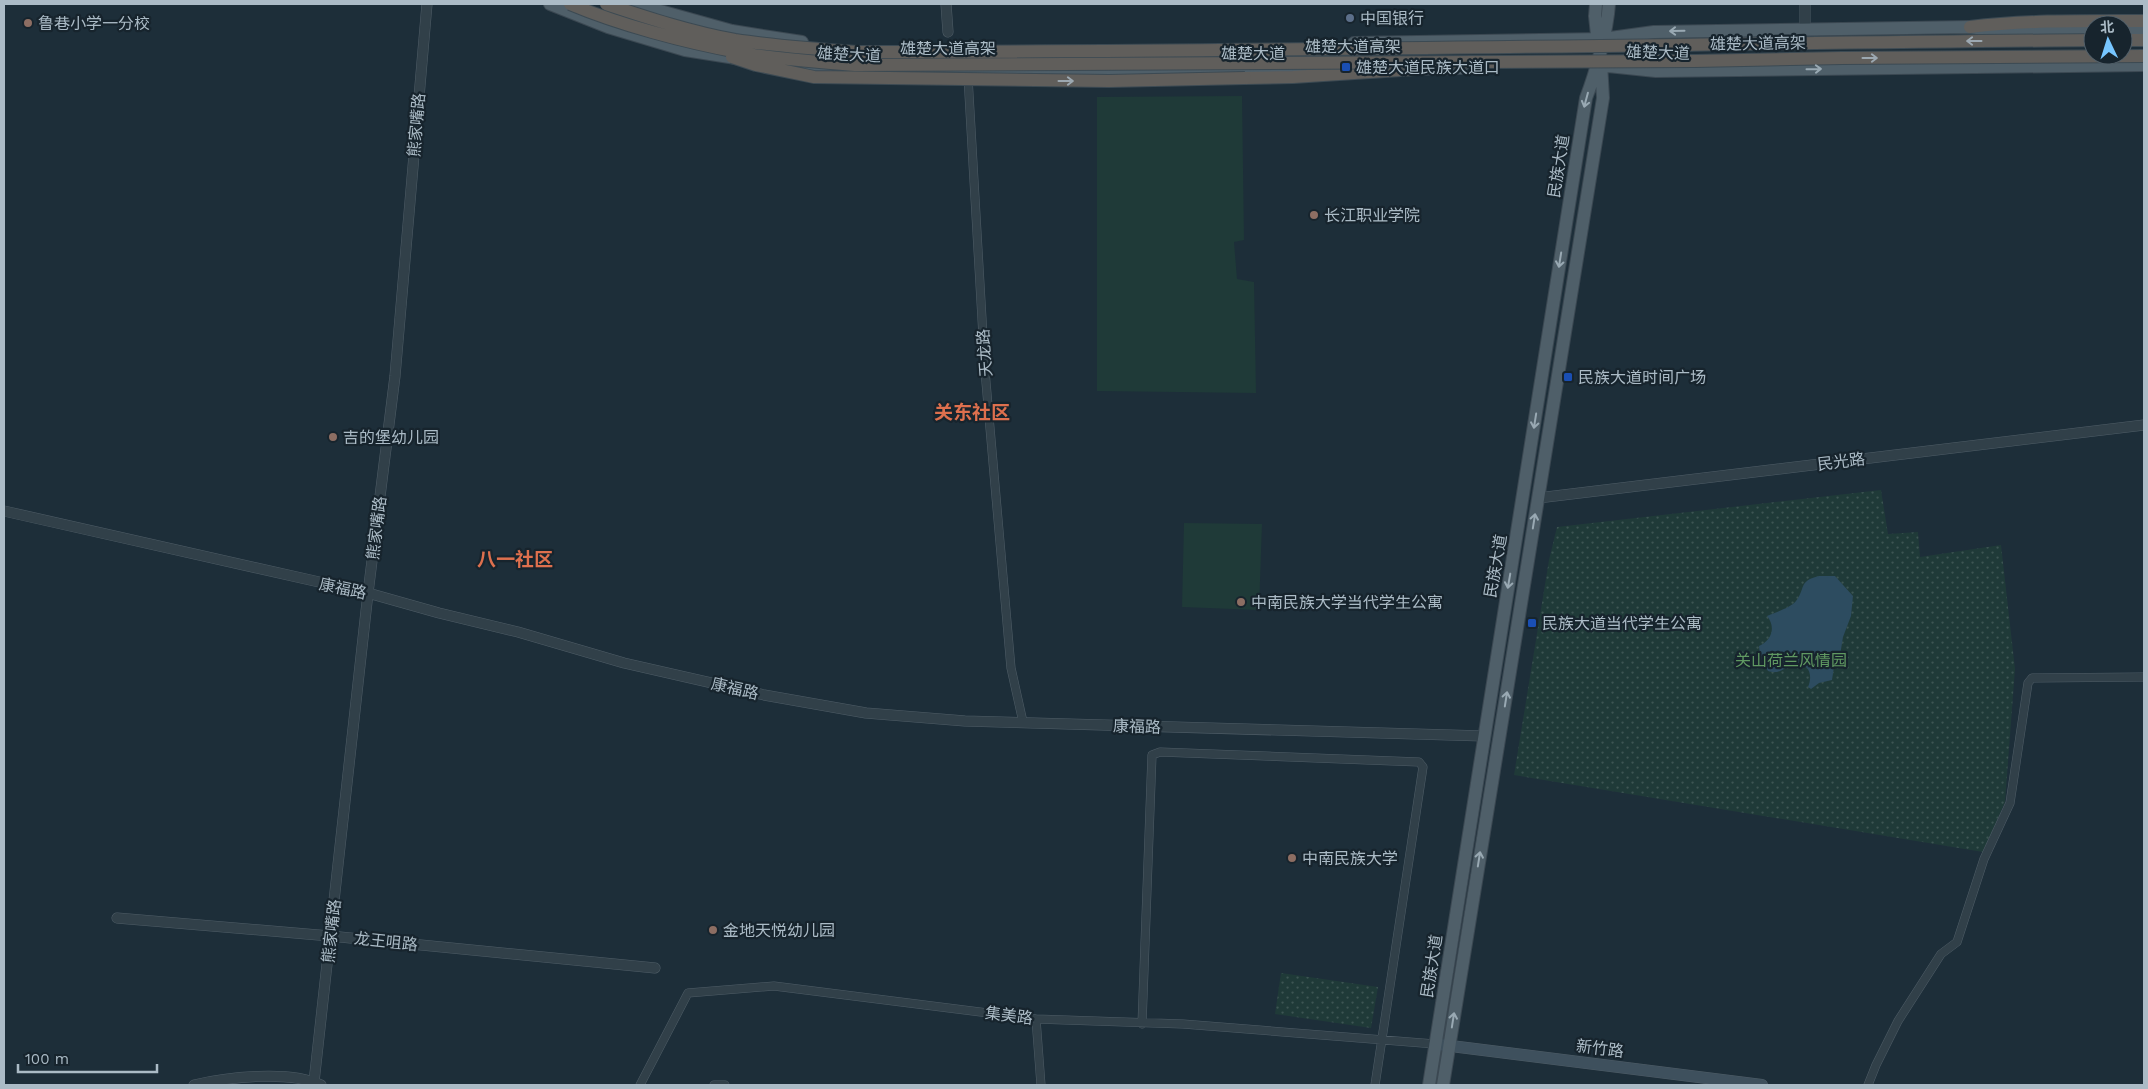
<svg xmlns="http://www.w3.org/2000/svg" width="2148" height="1089" font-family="'Work Sans','Noto Sans SC',sans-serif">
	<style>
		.green { fill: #1f3a38 }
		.park { fill: url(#park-dots) }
		.water { fill: #2d4c60 }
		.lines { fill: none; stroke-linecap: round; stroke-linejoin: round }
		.minor-casing { stroke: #4f5d67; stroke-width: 9 }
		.tertiary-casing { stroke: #4f5d67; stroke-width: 11 }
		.secondary-casing { stroke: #4f5d67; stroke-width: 12 }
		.primary-casing { stroke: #3b4852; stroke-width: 14 }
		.trunk-casing { stroke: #3c4a53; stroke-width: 14 }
		.minor { stroke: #314049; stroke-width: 8 }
		.tertiary { stroke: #314049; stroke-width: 10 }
		.secondary { stroke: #3e505d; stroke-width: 11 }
		.primary { stroke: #4f5f69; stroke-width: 12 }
		.trunk { stroke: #605e5b; stroke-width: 12 }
		.trunk-bridge-casing { stroke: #3c4a53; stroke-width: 14; stroke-linecap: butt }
		.trunk-bridge { stroke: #605e5b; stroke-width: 12 }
		.oneway { stroke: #99a9b3 }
		.oneway2 { stroke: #9ca8b1 }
		.service-dot { fill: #5c6f8a; stroke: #17242d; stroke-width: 2 }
		.education-dot { fill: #8d6e63; stroke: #17242d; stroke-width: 2 }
		.transit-dot { fill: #1a4fb4; stroke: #17242d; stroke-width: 2 }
		.labels { text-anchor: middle; stroke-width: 4.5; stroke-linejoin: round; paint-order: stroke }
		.poi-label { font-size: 16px; fill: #abbbc6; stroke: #17242d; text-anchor: start }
		.street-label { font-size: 16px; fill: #abbbc6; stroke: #17242d }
		.park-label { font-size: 16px; fill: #609962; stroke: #17242d }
		.quarter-label { font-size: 19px; font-weight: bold; fill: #de704e; stroke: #17242d }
	</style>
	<defs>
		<pattern id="park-dots" width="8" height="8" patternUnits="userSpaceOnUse" patternTransform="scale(1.25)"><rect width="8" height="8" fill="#1f3a38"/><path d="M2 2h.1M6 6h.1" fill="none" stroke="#3d5553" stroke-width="1.8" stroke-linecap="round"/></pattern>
	</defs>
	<rect width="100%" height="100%" fill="#1d2e39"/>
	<path class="green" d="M1242,96L1244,240L1234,242L1237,279L1254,282L1256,393L1097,391V97Z
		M1184,523L1262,524L1259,610L1182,607Z"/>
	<path class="park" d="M1881,490L1888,534L1918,532L1920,557L2001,545L2015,669L2005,802L1983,852L1514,775L1549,560L1557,527Z
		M1281,973L1378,987L1371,1028L1275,1014Z"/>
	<path class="water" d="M1819,576H1835L1853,596L1851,616L1843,637L1839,662L1834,667L1832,680L1819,683L1811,689L1808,687C1814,673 1807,660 1791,665C1787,666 1784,670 1780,671C1775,673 1772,672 1768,671L1760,657L1759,646C1772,640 1776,627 1767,616C1776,612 1790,608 1796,601C1806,588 1798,581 1819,576Z"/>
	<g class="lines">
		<defs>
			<path id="minor" d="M968,77L985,371L1011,668L1023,722
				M1036,1019L1041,1085
				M1142,1024L1152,755L1160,752L1419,762L1423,767L1375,1085
				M640,1085L688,993L774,986L1036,1019L1183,1024L1435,1044
				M714,1085H725
				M1868,1085L1876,1065L1898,1021L1941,954L1957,942L1984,859L2010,803L2028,683L2032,678L2144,677"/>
			<path id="tertiary" d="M946,4L948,32
				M1805,4V29
				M1538,498L2144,425
				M4,511L368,593L439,613L518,632L624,663L764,695L866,713L965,721L1484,736
				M117,918L330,936L655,968
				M314,1082L368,593L395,376L427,4
				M194,1085C227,1077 290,1070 321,1085"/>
			<path id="secondary" d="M1435,1044L1762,1085"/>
			<path id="primary" d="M550,4L608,27L685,50L742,59
				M635,4L732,31L802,42
				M1596,4L1595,16L1598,44
				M2123,31L2144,30
				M1354,43L1603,39L1654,32L1970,27L2005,32L2093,31
				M784,66L858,72
				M1608,66L1656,71L2144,65
				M1406,69L1461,68
				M888,72L1331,69
				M1429,1085L1586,98C1596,72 1607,32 1609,4
				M1443,1085L1603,98L1601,63"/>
			<path id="trunk" d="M1970,27C2028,20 2086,21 2144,21
				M2123,40H2144
				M1245,78L1293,77L1416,69"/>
		</defs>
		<use href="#minor" class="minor-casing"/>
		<use href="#tertiary" class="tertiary-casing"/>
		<use href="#secondary" class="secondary-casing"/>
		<use href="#primary" class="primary-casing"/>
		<use href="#trunk" class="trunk-casing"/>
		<use href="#minor" class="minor"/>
		<use href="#tertiary" class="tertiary"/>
		<use href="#secondary" class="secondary"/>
		<use href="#primary" class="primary"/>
		<use href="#trunk" class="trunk"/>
		<defs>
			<path id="trunk-bridge" d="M570,4C620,25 684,42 738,52C776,60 816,61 855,65L1695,61L1842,58L2144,56
				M606,4C648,18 691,32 735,40C775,46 816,49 857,52C1269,52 1681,44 2093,40
				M732,57L756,65L814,77L1109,81L1245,78"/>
		</defs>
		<use href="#trunk-bridge" class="trunk-bridge-casing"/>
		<use href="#trunk-bridge" class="trunk-bridge"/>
	</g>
	<defs><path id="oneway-shaft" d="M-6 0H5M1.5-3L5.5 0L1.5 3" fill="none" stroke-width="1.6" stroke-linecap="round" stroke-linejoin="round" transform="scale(1.25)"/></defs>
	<g class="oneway">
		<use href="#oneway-shaft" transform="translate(1677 31) rotate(179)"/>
		<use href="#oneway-shaft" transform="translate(1814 69) rotate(-1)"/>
		<use href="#oneway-shaft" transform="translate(1586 100) rotate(105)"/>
		<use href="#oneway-shaft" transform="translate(1560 260) rotate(99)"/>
		<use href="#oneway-shaft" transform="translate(1535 421) rotate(99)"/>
		<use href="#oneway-shaft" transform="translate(1534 521) rotate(-81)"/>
		<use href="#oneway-shaft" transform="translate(1509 581) rotate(100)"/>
		<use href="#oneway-shaft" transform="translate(1506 699) rotate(-81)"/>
		<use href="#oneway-shaft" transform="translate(1479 859) rotate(-81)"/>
		<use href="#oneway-shaft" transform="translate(1453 1020) rotate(-81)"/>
	</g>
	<g class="oneway2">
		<use href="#oneway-shaft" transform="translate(1974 41) rotate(180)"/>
		<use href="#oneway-shaft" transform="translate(1870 58)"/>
		<use href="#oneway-shaft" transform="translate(1066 81)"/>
	</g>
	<circle class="service-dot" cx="1350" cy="18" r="5"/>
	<g class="education-dot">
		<circle cx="28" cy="23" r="5"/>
		<circle cx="1314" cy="215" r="5"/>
		<circle cx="333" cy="437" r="5"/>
		<circle cx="1241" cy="602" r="5"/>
		<circle cx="1292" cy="858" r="5"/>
		<circle cx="713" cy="930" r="5"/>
	</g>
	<g class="transit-dot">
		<rect x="1341" y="62" width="10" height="10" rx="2.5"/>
		<rect x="1563" y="372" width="10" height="10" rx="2.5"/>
		<rect x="1527" y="618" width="10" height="10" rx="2.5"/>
	</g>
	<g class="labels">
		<g class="poi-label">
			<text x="1360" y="24">中国银行</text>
			<text x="38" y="29">鲁巷小学一分校</text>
			<text x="1356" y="73">雄楚大道民族大道口</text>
			<text x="1324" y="221">长江职业学院</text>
			<text x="1578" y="383">民族大道时间广场</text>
			<text x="343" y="443">吉的堡幼儿园</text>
			<text x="1251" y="608">中南民族大学当代学生公寓</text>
			<text x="1542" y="629">民族大道当代学生公寓</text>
			<text x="1302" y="864">中南民族大学</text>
			<text x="723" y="936">金地天悦幼儿园</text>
		</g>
		<g class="street-label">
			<text transform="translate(1758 43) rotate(-1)" y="6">雄楚大道高架</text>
			<text x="1353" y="52">雄楚大道高架</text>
			<text x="948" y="54">雄楚大道高架</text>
			<text transform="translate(1658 52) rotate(2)" y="6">雄楚大道</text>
			<text x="1253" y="59">雄楚大道</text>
			<text transform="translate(849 54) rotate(3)" y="6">雄楚大道</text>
			<text transform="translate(416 125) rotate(-85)" y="6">熊家嘴路</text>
			<text transform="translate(1558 166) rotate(-81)" y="6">民族大道</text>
			<text transform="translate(984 353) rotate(-94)" y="6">天龙路</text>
			<text transform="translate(1841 461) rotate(-7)" y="6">民光路</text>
			<text transform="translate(376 528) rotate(-83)" y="6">熊家嘴路</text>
			<text transform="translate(1495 566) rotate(-80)" y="6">民族大道</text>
			<text transform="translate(343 588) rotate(12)" y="6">康福路</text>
			<text transform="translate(735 688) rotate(13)" y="6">康福路</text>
			<text transform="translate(1137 726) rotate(2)" y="6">康福路</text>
			<text transform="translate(331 931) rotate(-84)" y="6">熊家嘴路</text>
			<text transform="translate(386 941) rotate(6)" y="6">龙王咀路</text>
			<text transform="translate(1431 966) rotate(-81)" y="6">民族大道</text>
			<text transform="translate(1009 1015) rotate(7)" y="6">集美路</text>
			<text transform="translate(1600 1048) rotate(7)" y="6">新竹路</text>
		</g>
		<g class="park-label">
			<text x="1791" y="666">关山荷兰风情园</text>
		</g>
		<g class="quarter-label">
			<text x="972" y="419">关东社区</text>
			<text x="515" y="566">八一社区</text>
		</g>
	</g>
	<rect width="2148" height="1089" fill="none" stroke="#abbbc6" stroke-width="10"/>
	<g transform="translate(2108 40) rotate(356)"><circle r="24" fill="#17242d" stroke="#52606a"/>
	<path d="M0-4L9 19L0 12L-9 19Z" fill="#77c6ff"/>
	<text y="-8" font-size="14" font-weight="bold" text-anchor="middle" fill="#abbbc6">北</text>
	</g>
	<path d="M18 1064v8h139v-8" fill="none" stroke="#abbbc6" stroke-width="2.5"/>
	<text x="25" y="1064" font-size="15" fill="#abbbc6" stroke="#17242d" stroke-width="4" paint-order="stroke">100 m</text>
</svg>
